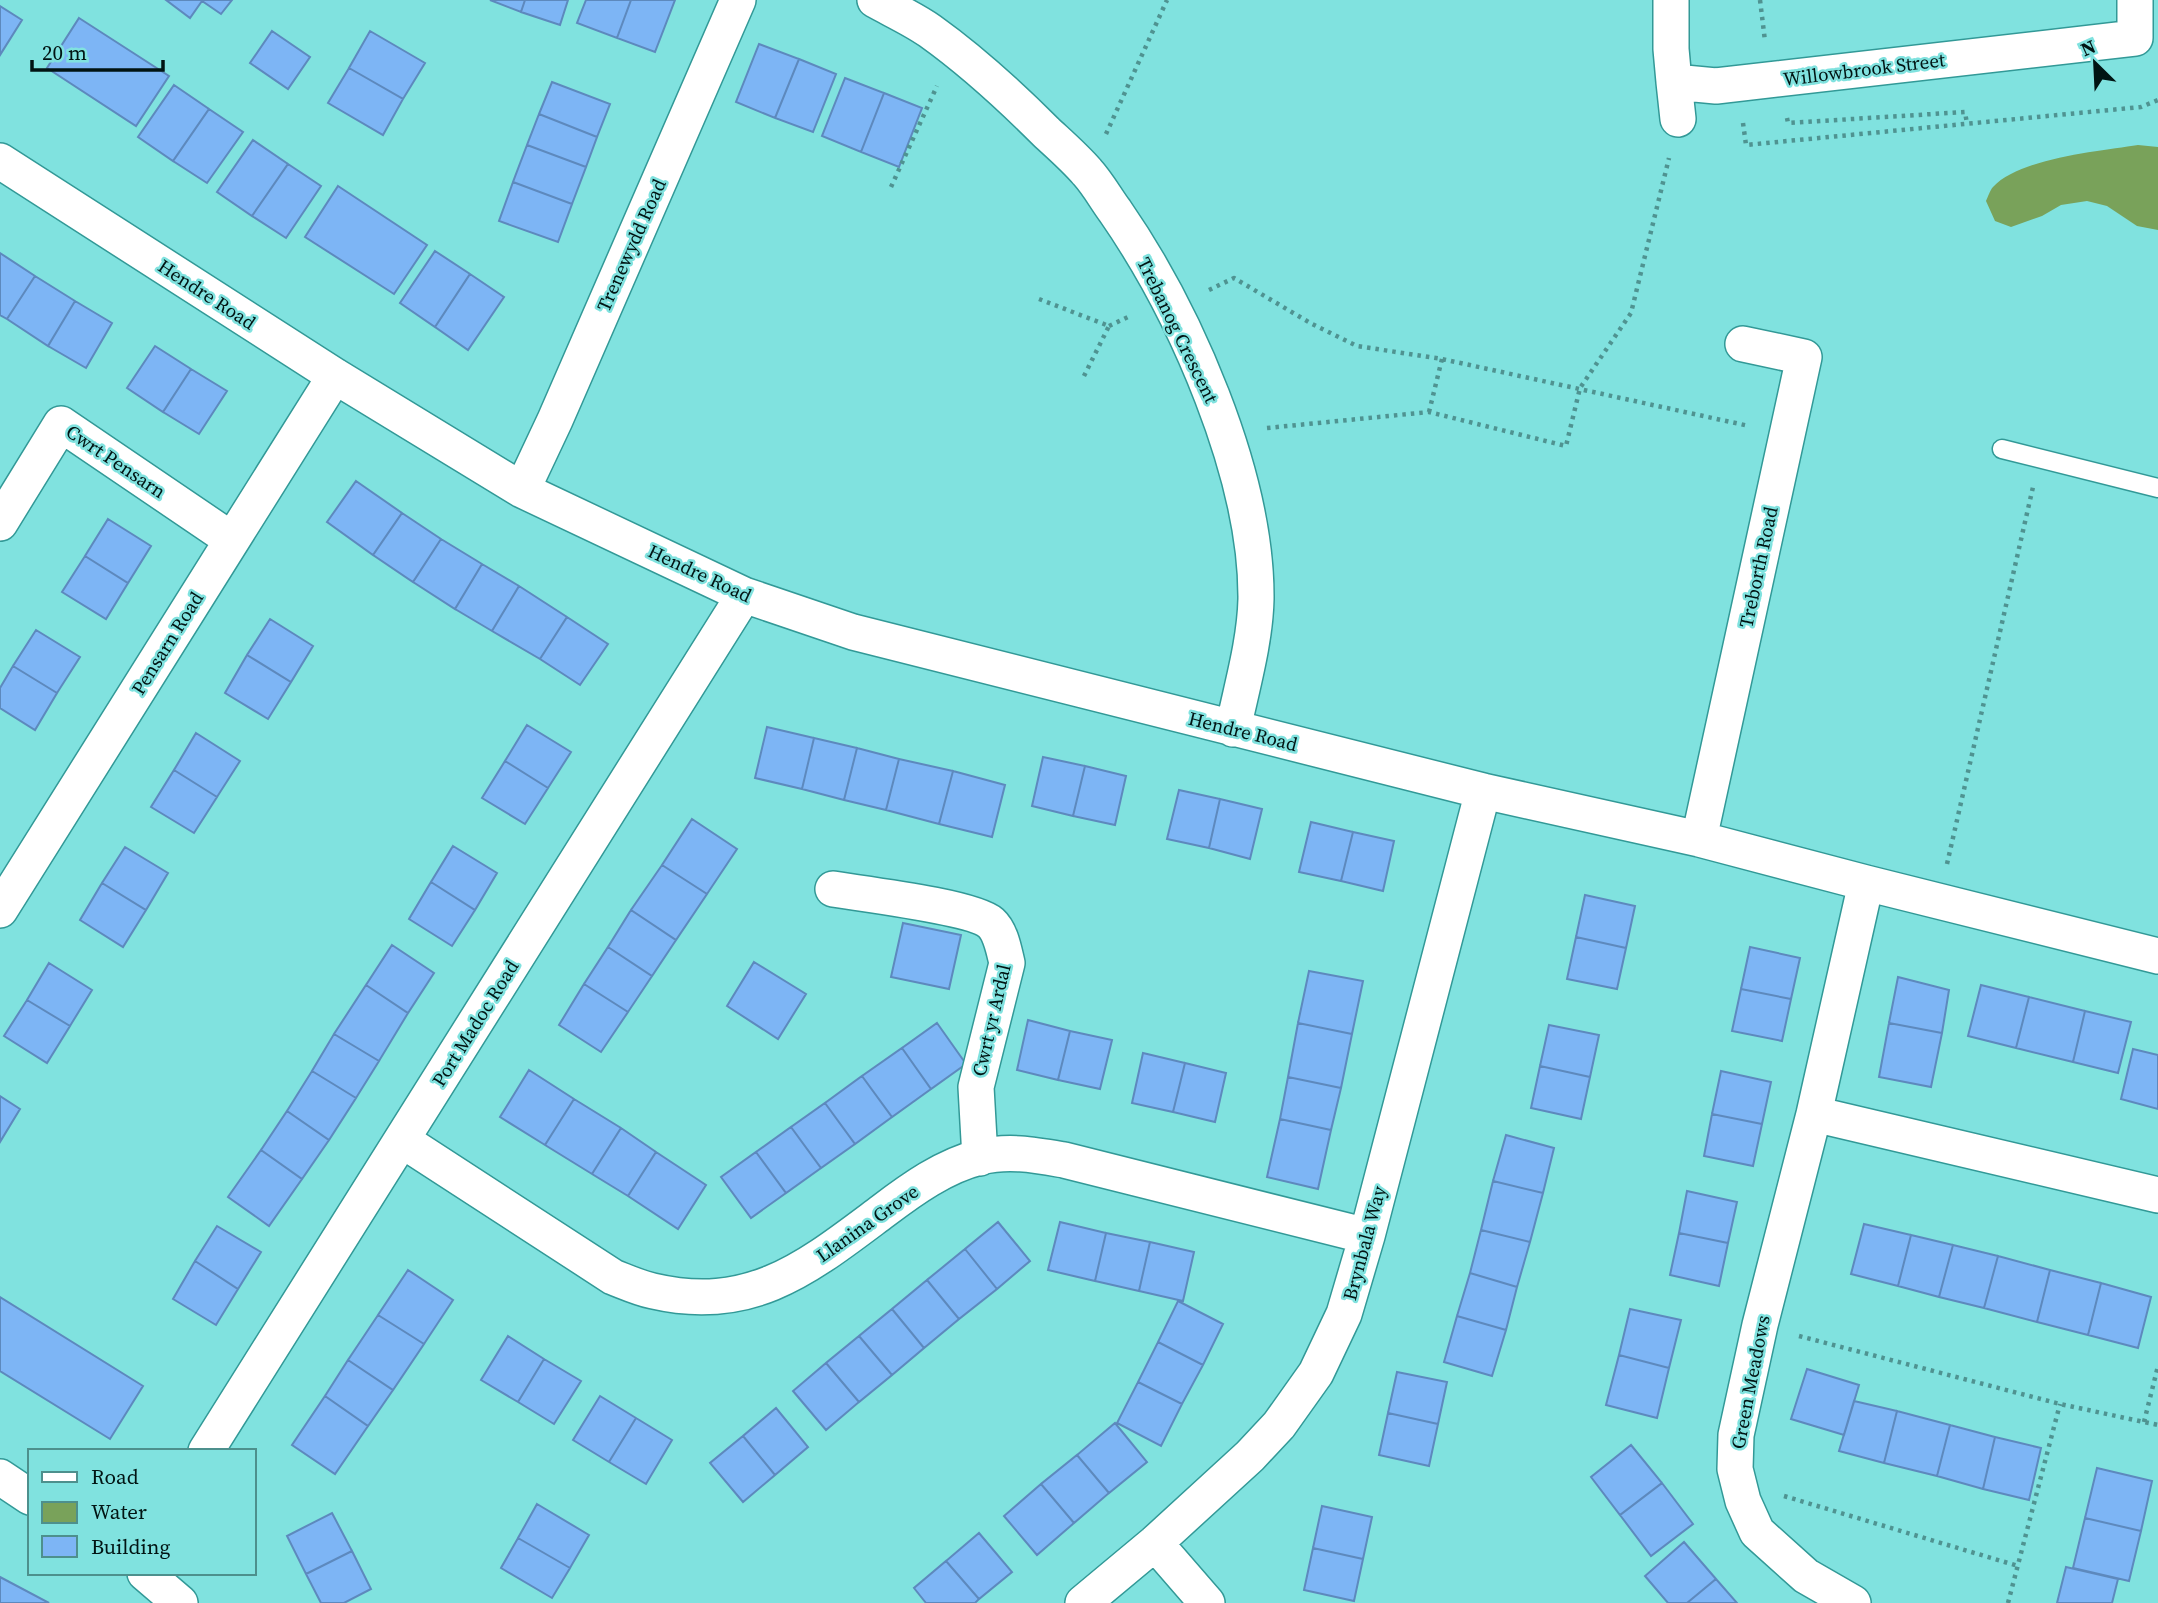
<svg xmlns="http://www.w3.org/2000/svg" width="2158" height="1603" font-family="'Source Serif 4',serif">
	<style>
		.water { fill: #79a25a }
		.building { fill: #7db5f5; stroke: #5d89bd; stroke-width: 2 }
		.lines { fill: none; stroke-linecap: round; stroke-linejoin: round }
		.lane-casing { stroke: #329997; stroke-width: 21 }
		.street-casing { stroke: #329997; stroke-width: 38 }
		.path { stroke: #4f9391; stroke-width: 4.5; stroke-dasharray: 3.5 5; stroke-linecap: butt }
		.lane { stroke: #fff; stroke-width: 18 }
		.street { stroke: #fff; stroke-width: 35 }
		.labels { text-anchor: middle; stroke-width: 5; stroke-linejoin: round; paint-order: stroke }
		.street-label { font-size: 19px; fill: #011413; stroke: #80e2df }
	</style>
	<rect width="100%" height="100%" fill="#80e2df"/>
	<path class="water" d="M2138,145L2158,147V230L2137,226L2107,206L2087,201L2061,205L2042,216L2011,227L1995,221L1986,201C1988,197 1990,190 1993,187C2020,158 2100,151 2138,145Z"/>
	<path class="building" d="M166,0H232L221,14L202,1L190,18Z
		M490,0H525L521,12Z
		M525,0H568L560,25L521,12Z
		M586,0H631L617,38L577,23Z
		M631,0H675L655,52L617,38Z
		M0,6L22,20L0,55Z
		M79,18L169,76L136,126L47,68Z
		M272,31L310,57L288,89L250,63Z
		M370,31L425,63L403,99L349,68Z
		M759,44L799,59L775,118L736,102Z
		M799,59L836,74L813,132L775,118Z
		M349,68L403,99L383,135L328,103Z
		M845,78L884,93L861,152L822,136Z
		M552,82L610,104L597,137L539,114Z
		M174,85L209,109L173,161L138,137Z
		M884,93L922,108L899,167L861,152Z
		M209,109L243,132L207,183L173,161Z
		M539,114L597,137L586,167L527,145Z
		M253,140L288,164L252,216L217,192Z
		M527,145L586,167L572,204L513,182Z
		M288,164L321,186L286,238L252,216Z
		M513,182L572,204L558,242L499,221Z
		M338,186L427,245L394,294L305,237Z
		M435,251L470,274L435,327L400,303Z
		M0,253L35,276L7,319L0,315Z
		M470,274L504,297L468,350L435,327Z
		M35,276L75,301L48,346L7,319Z
		M75,301L112,323L86,368L48,346Z
		M155,346L191,369L163,412L127,388Z
		M191,369L227,391L199,434L163,412Z
		M356,481L402,513L373,555L327,522Z
		M402,513L441,539L413,582L373,555Z
		M108,519L151,546L128,583L85,556Z
		M441,539L482,564L455,609L413,582Z
		M85,556L128,583L106,619L62,592Z
		M482,564L519,586L492,631L455,609Z
		M519,586L567,617L540,659L492,631Z
		M567,617L608,644L580,685L540,659Z
		M270,619L313,646L291,682L247,655Z
		M36,630L80,657L57,693L13,666Z
		M247,655L291,682L268,719L225,693Z
		M13,666L57,693L35,730L0,708V688Z
		M527,725L571,752L548,788L505,761Z
		M767,727L814,738L802,789L755,778Z
		M196,733L240,761L217,797L174,770Z
		M814,738L857,748L844,800L802,789Z
		M857,748L899,759L886,810L844,800Z
		M1043,757L1085,766L1073,816L1032,806Z
		M899,759L953,771L939,824L886,810Z
		M505,761L548,788L525,824L482,798Z
		M1085,766L1126,776L1115,825L1073,816Z
		M174,770L217,797L194,833L151,807Z
		M953,771L1005,785L992,837L939,824Z
		M1179,790L1220,799L1209,848L1167,839Z
		M1220,799L1262,809L1250,859L1209,848Z
		M692,819L737,849L707,894L662,865Z
		M1311,822L1353,832L1341,881L1299,872Z
		M1353,832L1394,841L1383,891L1341,881Z
		M453,846L497,873L475,910L431,882Z
		M125,847L168,873L146,910L102,883Z
		M662,865L707,894L676,940L631,910Z
		M431,882L475,910L452,946L409,919Z
		M102,883L146,910L123,947L80,920Z
		M1585,895L1635,906L1626,948L1576,937Z
		M631,910L676,940L652,976L608,947Z
		M903,923L961,935L949,989L891,977Z
		M1576,937L1626,948L1617,989L1567,979Z
		M392,945L434,973L408,1013L366,985Z
		M608,947L652,976L628,1012L584,984Z
		M1750,947L1800,958L1791,999L1741,989Z
		M754,962L806,994L778,1039L727,1006Z
		M49,963L92,990L70,1026L27,1000Z
		M1309,971L1363,981L1352,1034L1298,1023Z
		M1898,977L1949,990L1942,1033L1889,1023Z
		M584,984L628,1012L601,1052L559,1025Z
		M366,985L408,1013L379,1061L334,1034Z
		M1981,985L2029,997L2016,1048L1968,1036Z
		M1741,989L1791,999L1782,1041L1732,1031Z
		M2029,997L2085,1011L2073,1062L2016,1048Z
		M27,1000L70,1026L47,1063L4,1036Z
		M2085,1011L2131,1022L2118,1073L2073,1062Z
		M1028,1020L1070,1031L1058,1080L1017,1070Z
		M937,1023L966,1064L931,1089L902,1048Z
		M1298,1023L1352,1034L1341,1088L1288,1077Z
		M1889,1023L1942,1033L1931,1087L1879,1077Z
		M1549,1025L1599,1035L1590,1077L1540,1066Z
		M1070,1031L1112,1040L1100,1089L1058,1080Z
		M334,1034L379,1061L356,1098L312,1071Z
		M902,1048L931,1089L892,1117L862,1076Z
		M2133,1049L2158,1055V1109L2121,1099Z
		M1143,1053L1185,1063L1173,1112L1132,1103Z
		M1185,1063L1226,1073L1215,1122L1173,1112Z
		M1540,1066L1590,1077L1581,1119L1531,1108Z
		M529,1070L574,1099L545,1145L500,1117Z
		M312,1071L356,1098L329,1140L287,1111Z
		M1721,1071L1771,1082L1762,1124L1712,1114Z
		M862,1076L892,1117L855,1144L825,1103Z
		M1288,1077L1341,1088L1331,1130L1280,1119Z
		M0,1096L20,1109L0,1142Z
		M574,1099L621,1128L592,1174L545,1145Z
		M825,1103L855,1144L821,1168L791,1127Z
		M287,1111L329,1140L302,1179L261,1150Z
		M1712,1114L1762,1124L1753,1166L1704,1156Z
		M1280,1119L1331,1130L1318,1189L1267,1177Z
		M791,1127L821,1168L786,1193L756,1152Z
		M621,1128L656,1152L628,1196L592,1174Z
		M1506,1135L1554,1148L1543,1193L1493,1181Z
		M261,1150L302,1179L269,1226L228,1197Z
		M656,1152L706,1185L678,1229L628,1196Z
		M756,1152L786,1193L751,1218L721,1177Z
		M1493,1181L1543,1193L1530,1242L1481,1230Z
		M1687,1191L1737,1202L1728,1243L1679,1233Z
		M998,1222L1030,1261L997,1289L965,1249Z
		M1060,1222L1106,1233L1095,1281L1048,1270Z
		M1864,1224L1911,1235L1898,1286L1851,1274Z
		M217,1226L261,1252L238,1289L195,1261Z
		M1481,1230L1530,1242L1517,1287L1470,1273Z
		M1106,1233L1150,1242L1139,1291L1095,1281Z
		M1679,1233L1728,1243L1719,1286L1670,1275Z
		M1911,1235L1953,1245L1939,1297L1898,1286Z
		M1150,1242L1194,1252L1183,1301L1139,1291Z
		M1953,1245L1998,1256L1984,1308L1939,1297Z
		M965,1249L997,1289L959,1319L927,1280Z
		M1998,1256L2050,1270L2037,1322L1984,1308Z
		M195,1261L238,1289L216,1325L173,1299Z
		M408,1270L453,1300L424,1344L378,1315Z
		M2050,1270L2101,1283L2088,1335L2037,1322Z
		M1470,1273L1517,1287L1506,1330L1457,1316Z
		M927,1280L959,1319L924,1348L892,1309Z
		M2101,1283L2151,1297L2138,1348L2088,1335Z
		M0,1297L143,1386L110,1439L0,1371Z
		M1178,1301L1223,1324L1203,1365L1158,1342Z
		M892,1309L924,1348L892,1375L859,1336Z
		M1630,1309L1681,1320L1669,1368L1619,1355Z
		M378,1315L424,1344L393,1390L348,1360Z
		M1457,1316L1506,1330L1492,1376L1444,1362Z
		M508,1336L544,1359L518,1402L481,1380Z
		M859,1336L892,1375L859,1402L826,1363Z
		M1158,1342L1203,1365L1182,1404L1138,1382Z
		M1619,1355L1669,1368L1657,1418L1606,1405Z
		M544,1359L581,1381L554,1424L518,1402Z
		M348,1360L393,1390L368,1426L325,1396Z
		M826,1363L859,1402L826,1430L793,1391Z
		M1807,1369L1859,1385L1844,1435L1791,1419Z
		M1397,1372L1447,1382L1438,1424L1388,1413Z
		M1138,1382L1182,1404L1161,1446L1117,1423Z
		M325,1396L368,1426L335,1474L292,1445Z
		M600,1396L636,1418L609,1462L573,1440Z
		M1854,1401L1897,1411L1884,1463L1839,1451Z
		M776,1408L808,1447L775,1475L743,1436Z
		M1897,1411L1950,1425L1937,1476L1884,1463Z
		M1388,1413L1438,1424L1429,1466L1379,1455Z
		M636,1418L672,1440L646,1484L609,1462Z
		M1115,1423L1147,1462L1109,1493L1077,1455Z
		M1950,1425L1995,1437L1983,1489L1937,1476Z
		M743,1436L775,1475L743,1502L710,1463Z
		M1995,1437L2041,1448L2029,1500L1983,1489Z
		M1631,1445L1662,1483L1620,1515L1591,1477Z
		M1077,1455L1109,1493L1074,1523L1041,1484Z
		M2097,1468L2152,1481L2141,1531L2085,1518Z
		M1662,1483L1693,1524L1651,1556L1620,1515Z
		M1041,1484L1074,1523L1037,1555L1004,1516Z
		M537,1504L589,1535L570,1568L518,1538Z
		M1322,1506L1372,1517L1363,1559L1313,1548Z
		M332,1513L352,1551L306,1574L287,1536Z
		M2085,1518L2141,1531L2129,1581L2073,1568Z
		M979,1533L1012,1572L979,1599L946,1561Z
		M518,1538L570,1568L552,1598L501,1568Z
		M1684,1542L1716,1579L1687,1603H1668L1645,1576Z
		M1313,1548L1363,1559L1354,1601L1304,1590Z
		M352,1551L371,1589L344,1603H321L306,1574Z
		M946,1561L979,1599L975,1603H926L914,1588Z
		M2066,1567L2118,1579L2112,1603H2057Z
		M0,1577L49,1603H0Z
		M1716,1579L1737,1603H1687Z"/>
	<g class="lines">
		<defs>
			<path id="lane" d="M2002,449L2158,488"/>
			<path id="street" d="M875,0C893,10 913,19 930,31C972,61 1010,96 1046,132C1060,145 1075,158 1087,172C1098,184 1106,199 1115,211C1185,312 1257,475 1256,599C1255,642 1242,686 1233,729
				M1671,0V49L1674,82L1716,86L2135,38V0
				M1674,82L1678,119
				M0,161L335,376L522,490L744,595L853,632L1483,791L1699,839L1866,883L2158,956
				M522,490L555,420L738,0
				M0,523L61,424L232,540
				M1699,839L1804,357L1743,344
				M833,889C863,894 973,907 991,923C1001,932 1004,951 1007,963L976,1087L980,1158
				M0,910L335,376
				M1814,1114L2158,1195
				M402,1140L613,1277C626,1282 639,1288 653,1291C752,1314 808,1267 883,1211C912,1189 944,1166 980,1157C1009,1150 1035,1155 1064,1160L1367,1236
				M206,1451L744,595
				M0,1477L30,1497
				M1155,1543L1207,1603
				M145,1573L180,1603
				M1083,1603L1155,1543L1250,1456L1279,1425L1316,1373L1344,1314L1367,1236L1483,791
				M1853,1603L1806,1576L1757,1532L1743,1501L1735,1469L1736,1435L1760,1325L1814,1114L1866,883"/>
		</defs>
		<use href="#lane" class="lane-casing"/>
		<use href="#street" class="street-casing"/>
		<path class="path" d="M1760,0L1765,41
			M1787,118L1788,123L1965,112L1967,124
			M1743,123L1746,145L2141,107L2158,100
			M1106,134L1167,0
			M891,187L937,86
			M1209,290L1234,278L1312,324L1357,346L1442,359L1749,426
			M1039,299L1109,326L1083,378
			M1109,326L1130,316
			M1429,412L1442,359
			M1267,428L1429,412L1566,446L1580,388L1631,313L1669,158
			M1947,864L2033,487
			M1799,1336L2060,1404L2158,1425
			M2144,1422L2158,1366
			M1784,1496L2018,1566
			M2008,1603L2060,1404"/>
		<use href="#lane" class="lane"/>
		<use href="#street" class="street"/>
	</g>
	<g class="labels">
		<g class="street-label">
			<text transform="translate(1864 69) rotate(-7)" y="7">Willowbrook Street</text>
			<text transform="translate(631 245) rotate(-66)" y="7">Trenewydd Road</text>
			<text transform="translate(207 294) rotate(33)" y="7">Hendre Road</text>
			<text transform="translate(1178 330) rotate(64)" y="7">Trebanog Crescent</text>
			<text transform="translate(116 461) rotate(34)" y="7">Cwrt Pensarn</text>
			<text transform="translate(1758 567) rotate(-78)" y="7">Treborth Road</text>
			<text transform="translate(700 573) rotate(25)" y="7">Hendre Road</text>
			<text transform="translate(167 643) rotate(-58)" y="7">Pensarn Road</text>
			<text transform="translate(1243 731) rotate(14)" y="7">Hendre Road</text>
			<text transform="translate(991 1020) rotate(-77)" y="7">Cwrt yr Ardal</text>
			<text transform="translate(475 1023) rotate(-58)" y="7">Port Madoc Road</text>
			<text transform="translate(867 1223) rotate(-35)" y="7">Llanina Grove</text>
			<text transform="translate(1364 1243) rotate(-75)" y="7">Brynbala Way</text>
			<text transform="translate(1750 1382) rotate(-79)" y="7">Green Meadows</text>
		</g>
	</g>
	<rect x="28" y="1449" width="228" height="126" fill="#80e2df" stroke="#4d908d" stroke-width="2"/>
	<rect x="42" y="1472" width="35" height="10" fill="#ffffff" stroke="#4d908d" stroke-width="2"/>
	<text x="91" y="1484" font-size="21" fill="#011413">Road</text>
	<rect x="42" y="1502" width="35" height="21" fill="#79a25a" stroke="#4d908d" stroke-width="2"/>
	<text x="91" y="1519" font-size="21" fill="#011413">Water</text>
	<rect x="42" y="1536" width="35" height="21" fill="#7db5f5" stroke="#4d908d" stroke-width="2"/>
	<text x="91" y="1554" font-size="21" fill="#011413">Building</text>
	<g transform="translate(2095 63) rotate(336)" stroke="#80e2df" stroke-width="5" paint-order="stroke">
	<path d="M0-5L12 26L0 18L-12 26Z" fill="#011413"/>
	<text y="-10" font-size="19" font-weight="bold" text-anchor="middle" fill="#011413">N</text>
	</g>
	<path d="M32 60v10h131v-10" fill="none" stroke="#011413" stroke-width="3.5"/>
	<text x="42" y="60" font-size="21" fill="#011413" stroke="#80e2df" stroke-width="5" paint-order="stroke">20 m</text>
</svg>
